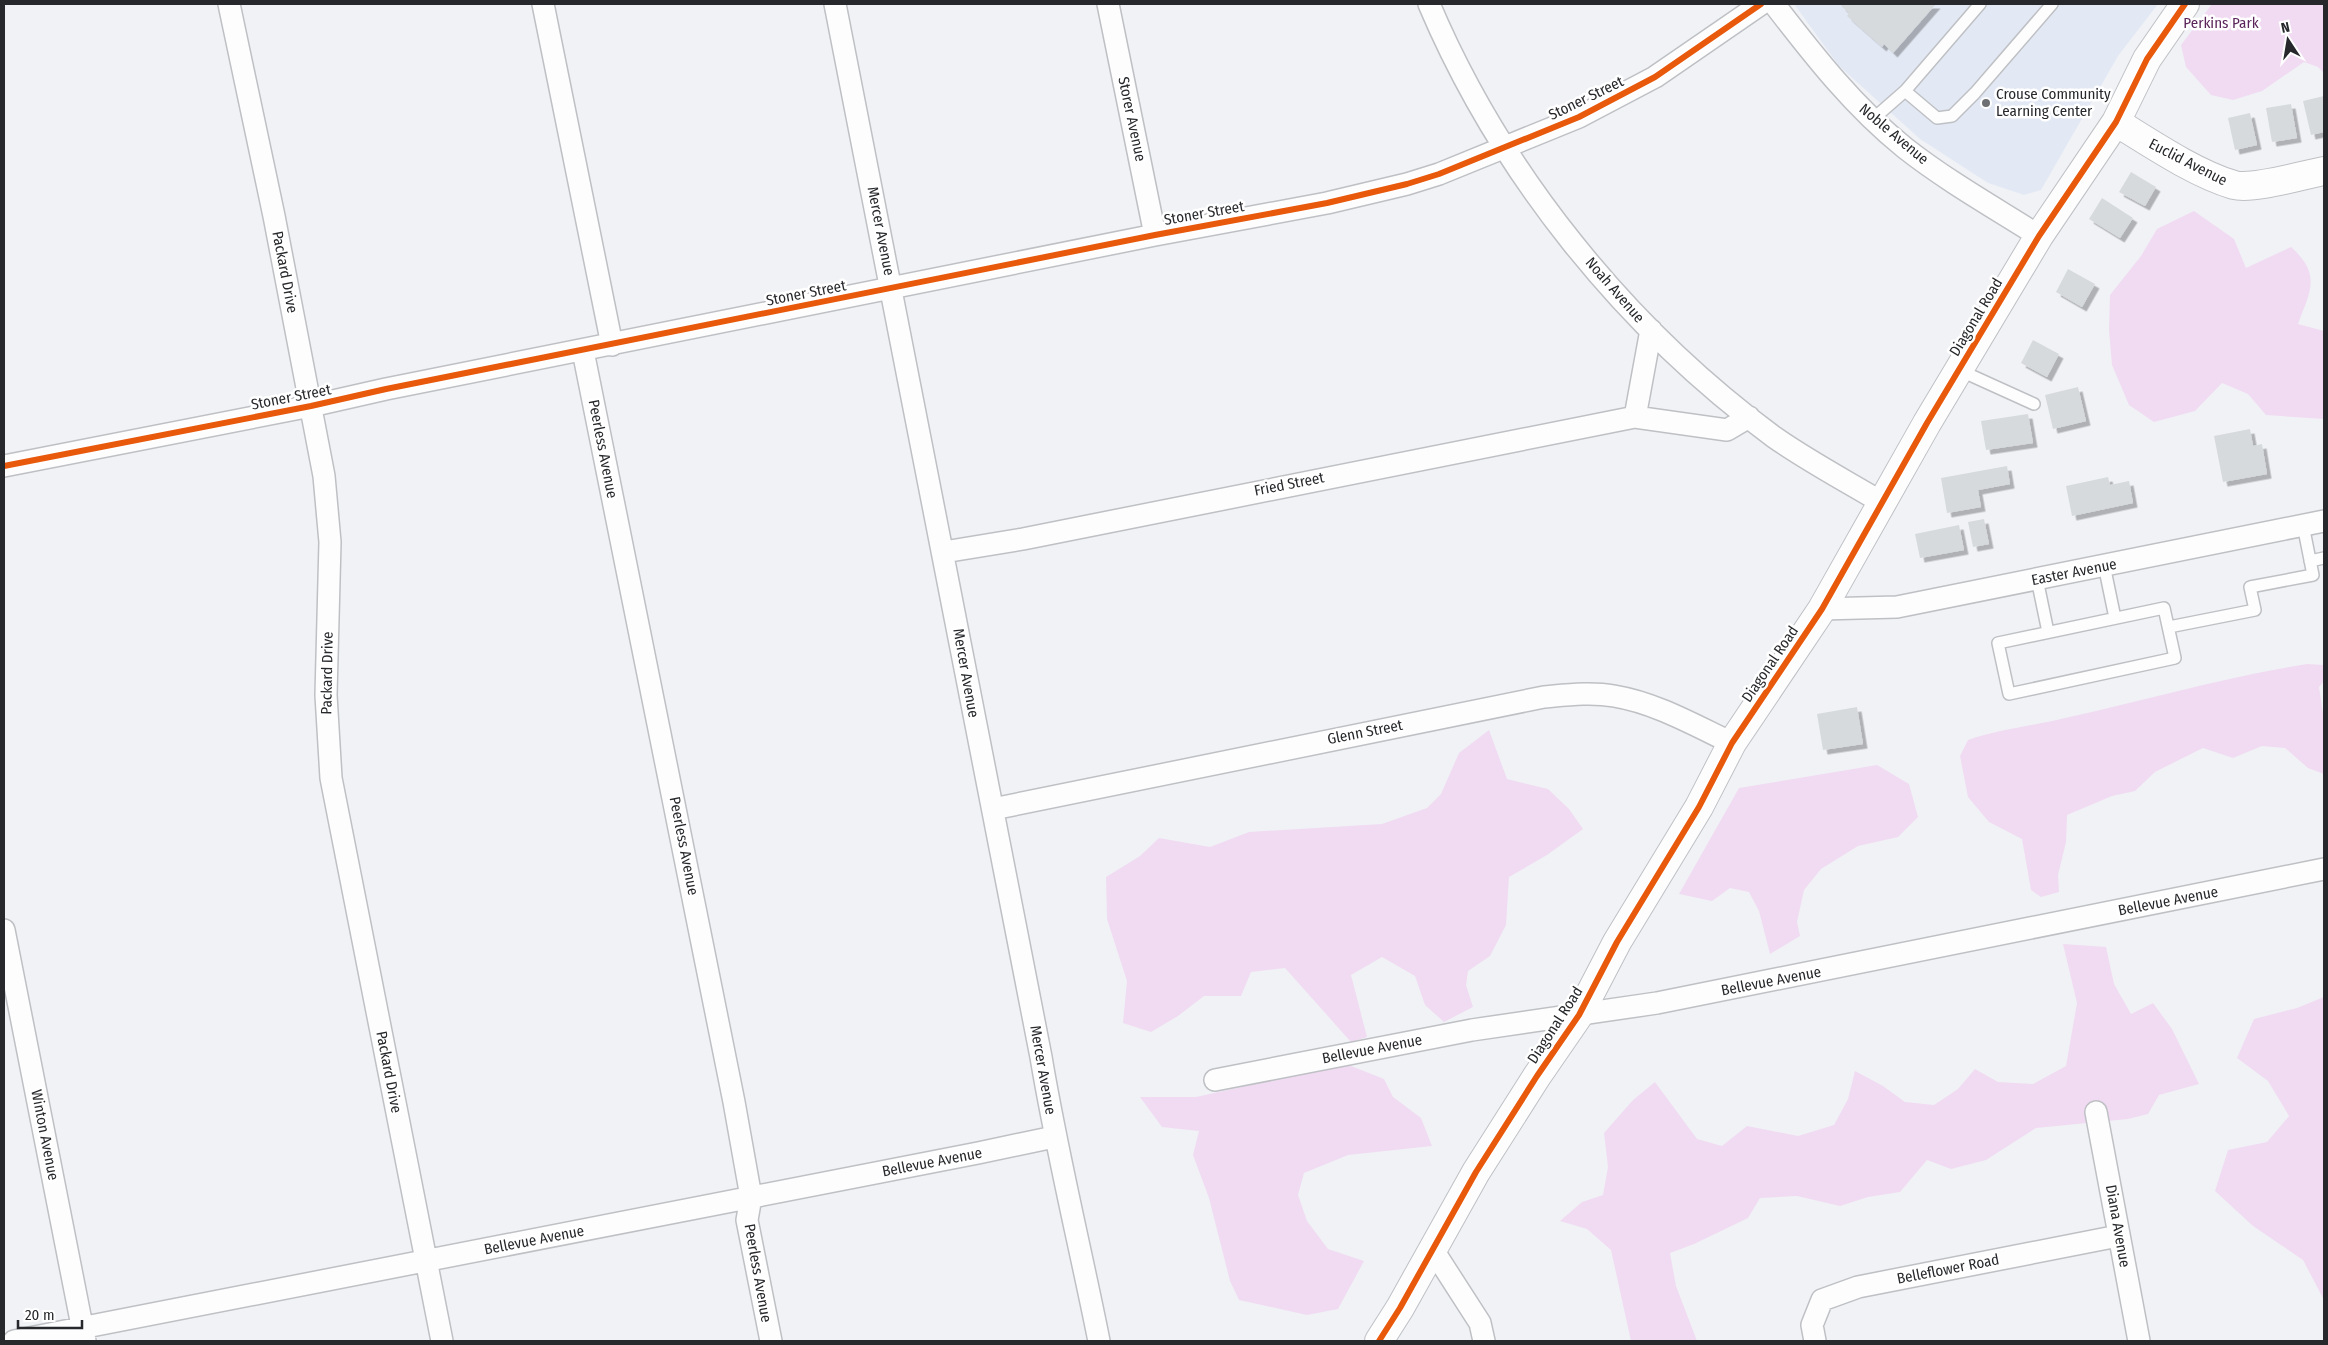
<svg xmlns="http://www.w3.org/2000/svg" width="2328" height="1345" font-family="'Fira Sans Condensed',sans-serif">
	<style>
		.built { fill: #e3e9f4 }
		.green { fill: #f1dbf2 }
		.building { fill: #d7dadd; filter: url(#shadow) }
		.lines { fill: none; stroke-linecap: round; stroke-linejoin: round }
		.service-casing { stroke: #bec0c4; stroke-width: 14 }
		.minor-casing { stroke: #bec0c4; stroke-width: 24 }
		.tertiary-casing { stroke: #bec0c4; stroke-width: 30 }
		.service { stroke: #fdfdfe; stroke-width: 11 }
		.minor { stroke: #fdfdfe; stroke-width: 21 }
		.tertiary { stroke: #fdfdfe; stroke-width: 28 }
		.cycleway-casing { stroke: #fff; stroke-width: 9 }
		.cycleway { stroke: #e8590c; stroke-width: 6 }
		.poi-dot { fill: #6d6f72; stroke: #fff; stroke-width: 2 }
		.labels { text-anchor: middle; stroke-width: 5; stroke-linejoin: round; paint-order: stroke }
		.park-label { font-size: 15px; fill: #5b245a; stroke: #fff }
		.poi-label { font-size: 15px; fill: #26282b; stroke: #fff; text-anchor: start }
		.street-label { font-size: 15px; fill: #26282b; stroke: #fff }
	</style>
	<defs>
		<filter id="shadow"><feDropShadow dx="4.5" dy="4.5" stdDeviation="0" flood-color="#0004"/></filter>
	</defs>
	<rect width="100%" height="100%" fill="#f0f2f6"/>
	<path class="built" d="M1794,4H2158L2118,56L2041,190L2024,195L1988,183L1920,139L1839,66Z"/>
	<path class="green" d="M2212,4H2324V73L2318,67L2304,62L2262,91L2233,100L2211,95L2186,67L2181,45Z
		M2194,211L2234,239L2246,268L2291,247C2322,275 2310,291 2298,324L2324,331V419L2266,415L2248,394L2222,383L2195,411L2154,422L2129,405L2112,365L2109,330L2110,295L2141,256L2157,229Z
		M2307,664L2324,665V681L2319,687L2324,720V774L2308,768L2285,748L2262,746L2233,758L2203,748L2155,772L2135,791L2112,796L2067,815L2066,842L2058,875L2059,892L2041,897L2031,890L2022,839L1989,822L1968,797L1960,756L1968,740C1999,729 2033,726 2065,718C2146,700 2225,677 2307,664Z
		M1489,730L1507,779L1548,789L1569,809L1583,829L1547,855L1509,877L1506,925L1490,956L1468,971L1466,985L1473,1007L1444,1022L1425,1005L1415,976L1382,957L1351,975L1367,1037L1351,1042L1285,968L1251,972L1241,996H1204L1178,1016L1151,1032L1123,1023L1127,981L1107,919L1106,877L1140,856L1159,838L1210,847L1249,832L1382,824L1427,808L1441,794L1459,753Z
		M1877,765L1909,784L1918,817L1898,837L1858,846L1821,869L1804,890L1797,922L1800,936L1770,954L1759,911L1749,892L1730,888L1712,901L1679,894L1739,788Z
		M2063,944L2106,947L2114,984L2131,1014L2153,1003L2172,1029L2199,1084L2159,1095L2148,1114L2128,1119L2036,1128L1986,1160L1951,1169L1927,1160L1900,1192L1868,1197L1840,1206L1797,1196L1760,1198L1748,1218L1694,1244L1670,1253L1676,1286L1697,1341H1631L1611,1250L1587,1229L1560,1221L1582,1202L1603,1195L1608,1167L1604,1133L1633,1100L1655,1082L1697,1139L1722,1146L1747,1126L1798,1136L1834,1125L1848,1099L1855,1071L1883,1086L1905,1102L1934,1105L1958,1089L1975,1069L1998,1082L2033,1084L2066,1066L2077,1003Z
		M2324,997V1300L2303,1260L2253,1226L2215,1191L2228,1150L2267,1142L2289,1116L2268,1081L2237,1058L2254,1019L2297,1008Z
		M1346,1064L1384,1079L1393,1097L1421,1118L1432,1146L1348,1155L1304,1173L1298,1195L1307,1221L1328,1249L1364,1261L1338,1309L1307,1315L1239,1300L1230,1281L1209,1198L1193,1155L1199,1131L1162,1127L1140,1097H1196Z"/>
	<path class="building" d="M1843,4H1936L1893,53L1884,44L1882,47L1847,16L1849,13L1841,6Z
		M2324,96V132L2311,135L2303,101Z
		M2291,104L2297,138L2272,142L2266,108Z
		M2250,113L2257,145L2235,150L2228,118Z
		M2131,172L2156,187L2145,206L2119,192Z
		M2102,198L2133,218L2120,238L2089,219Z
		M2068,269L2095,284L2082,307L2056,292Z
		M2033,340L2059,354L2047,377L2021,363Z
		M2078,387L2086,421L2053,429L2045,395Z
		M2028,414L2033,443L1986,450L1981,421Z
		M2250,429L2253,446L2262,444L2267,474L2223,482L2214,436Z
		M2007,466L2010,484L1978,490L1981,507L1947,513L1941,478Z
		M2108,477L2110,485L2129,481L2133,503L2072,516L2066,486Z
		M1984,519L1989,544L1973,547L1968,522Z
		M1959,525L1964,550L1920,558L1915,534Z
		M1857,707L1863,744L1823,750L1817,714Z"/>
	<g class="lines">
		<defs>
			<path id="service" d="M1905,91L1937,118L1952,116L1975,93L2052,4
				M1873,119L1905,91L1980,4
				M1959,370L2034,404
				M2310,561L2324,558
				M2104,565L2115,618
				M2037,579L2048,632
				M2164,608L2175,658L2009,694L1998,643Z
				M2169,627L2255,610L2250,587L2313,575L2303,525"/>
			<path id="minor" d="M229,4L274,216L324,476L330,542L326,695L331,778L442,1341
				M543,4L612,345
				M835,4L1041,1057C1057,1153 1080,1246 1099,1341
				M1108,4L1155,235
				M1429,4C1501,174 1626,328 1774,437C1808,461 1846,481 1881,502
				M1774,4C1814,56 1854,107 1905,148C1947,181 1995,208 2039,236
				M583,351L734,1102L751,1197L747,1220L771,1341
				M1635,417L1651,330
				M4,466L311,406L386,389L1155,235L1327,203L1407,184L1439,174L1579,117L1655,77L1761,4
				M944,552L1023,539L1635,417L1727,430L1749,417
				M1822,609L1897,607L2324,521
				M993,809L1544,697C1567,695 1591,692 1614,696C1656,703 1694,725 1732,743
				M4,930L85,1341
				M1215,1080L1472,1030L1657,1003L2324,869
				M2096,1112L2139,1341
				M1433,1250L1480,1323L1484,1341
				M14,1341L978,1153L1054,1137
				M1815,1341L1812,1325L1822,1300L1858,1287L2118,1236"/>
			<path id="tertiary" d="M2116,122C2150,143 2196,174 2234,185C2253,190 2303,175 2324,171
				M1379,1341L1400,1308L1476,1172L1537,1076L1579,1015L1617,942L1699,807L1732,743L1822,609L1927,423L2039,236L2116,122L2147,59L2185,4"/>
		</defs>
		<use href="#service" class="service-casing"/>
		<use href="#minor" class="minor-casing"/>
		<use href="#tertiary" class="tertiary-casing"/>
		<use href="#service" class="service"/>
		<use href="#minor" class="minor"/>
		<use href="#tertiary" class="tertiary"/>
		<defs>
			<path id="cycleway" d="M4,466L311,406L386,389L1155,235L1327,203L1407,184L1439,174L1579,117L1655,77L1761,4
				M1379,1341L1400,1308L1476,1172L1537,1076L1579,1015L1617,942L1699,807L1732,743L1822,609L1927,423L2039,236L2116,122L2147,59L2185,4"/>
		</defs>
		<use href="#cycleway" class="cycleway-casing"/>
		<use href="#cycleway" class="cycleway"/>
	</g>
	<circle class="poi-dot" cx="1986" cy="103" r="5"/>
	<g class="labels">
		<g class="park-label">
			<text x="2221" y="28">Perkins Park</text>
		</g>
		<g class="poi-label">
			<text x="1996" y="99">Crouse Community<tspan x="1996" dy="17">Learning Center</tspan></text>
		</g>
		<g class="street-label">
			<text transform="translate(1586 98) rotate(-26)" y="5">Stoner Street</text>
			<text transform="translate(1132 119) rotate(78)" y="5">Storer Avenue</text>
			<text transform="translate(1894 134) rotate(40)" y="5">Noble Avenue</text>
			<text transform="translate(2188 162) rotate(27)" y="5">Euclid Avenue</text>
			<text transform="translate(1204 213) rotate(-10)" y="5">Stoner Street</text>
			<text transform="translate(881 231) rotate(79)" y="5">Mercer Avenue</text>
			<text transform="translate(285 272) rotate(79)" y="5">Packard Drive</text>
			<text transform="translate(1615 290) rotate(49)" y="5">Noah Avenue</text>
			<text transform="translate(806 293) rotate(-11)" y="5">Stoner Street</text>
			<text transform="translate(1976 317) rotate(-59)" y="5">Diagonal Road</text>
			<text transform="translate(291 397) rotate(-11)" y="5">Stoner Street</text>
			<text transform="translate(603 449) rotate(79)" y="5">Peerless Avenue</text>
			<text transform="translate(1289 484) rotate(-11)" y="5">Fried Street</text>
			<text transform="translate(2074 572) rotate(-11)" y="5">Easter Avenue</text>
			<text transform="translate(1770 664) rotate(-56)" y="5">Diagonal Road</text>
			<text transform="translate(327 673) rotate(-89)" y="5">Packard Drive</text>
			<text transform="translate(966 673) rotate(80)" y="5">Mercer Avenue</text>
			<text transform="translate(1365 732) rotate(-11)" y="5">Glenn Street</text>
			<text transform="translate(684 846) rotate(79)" y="5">Peerless Avenue</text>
			<text transform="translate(2168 901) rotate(-11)" y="5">Bellevue Avenue</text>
			<text transform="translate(1771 981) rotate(-11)" y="5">Bellevue Avenue</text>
			<text transform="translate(1555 1025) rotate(-57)" y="5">Diagonal Road</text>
			<text transform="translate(1372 1049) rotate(-11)" y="5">Bellevue Avenue</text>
			<text transform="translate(1043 1070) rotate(80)" y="5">Mercer Avenue</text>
			<text transform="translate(389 1072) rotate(79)" y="5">Packard Drive</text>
			<text transform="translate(45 1135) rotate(79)" y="5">Winton Avenue</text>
			<text transform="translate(932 1162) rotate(-11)" y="5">Bellevue Avenue</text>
			<text transform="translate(2118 1226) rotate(80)" y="5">Diana Avenue</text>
			<text transform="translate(534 1240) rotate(-11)" y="5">Bellevue Avenue</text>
			<text transform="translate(1948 1269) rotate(-11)" y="5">Belleflower Road</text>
			<text transform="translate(758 1273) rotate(80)" y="5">Peerless Avenue</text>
		</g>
	</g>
	<rect width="2328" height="1345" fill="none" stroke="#26282b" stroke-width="10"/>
	<g transform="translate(2288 40) rotate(348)" stroke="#ffffff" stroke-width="4" paint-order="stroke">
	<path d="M0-4L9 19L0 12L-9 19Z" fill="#26282b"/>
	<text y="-8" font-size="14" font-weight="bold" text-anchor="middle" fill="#26282b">N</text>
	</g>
	<path d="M18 1320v8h64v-8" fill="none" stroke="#26282b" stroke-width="2.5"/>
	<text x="25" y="1320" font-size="15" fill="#26282b" stroke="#ffffff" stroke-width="4" paint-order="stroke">20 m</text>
</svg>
